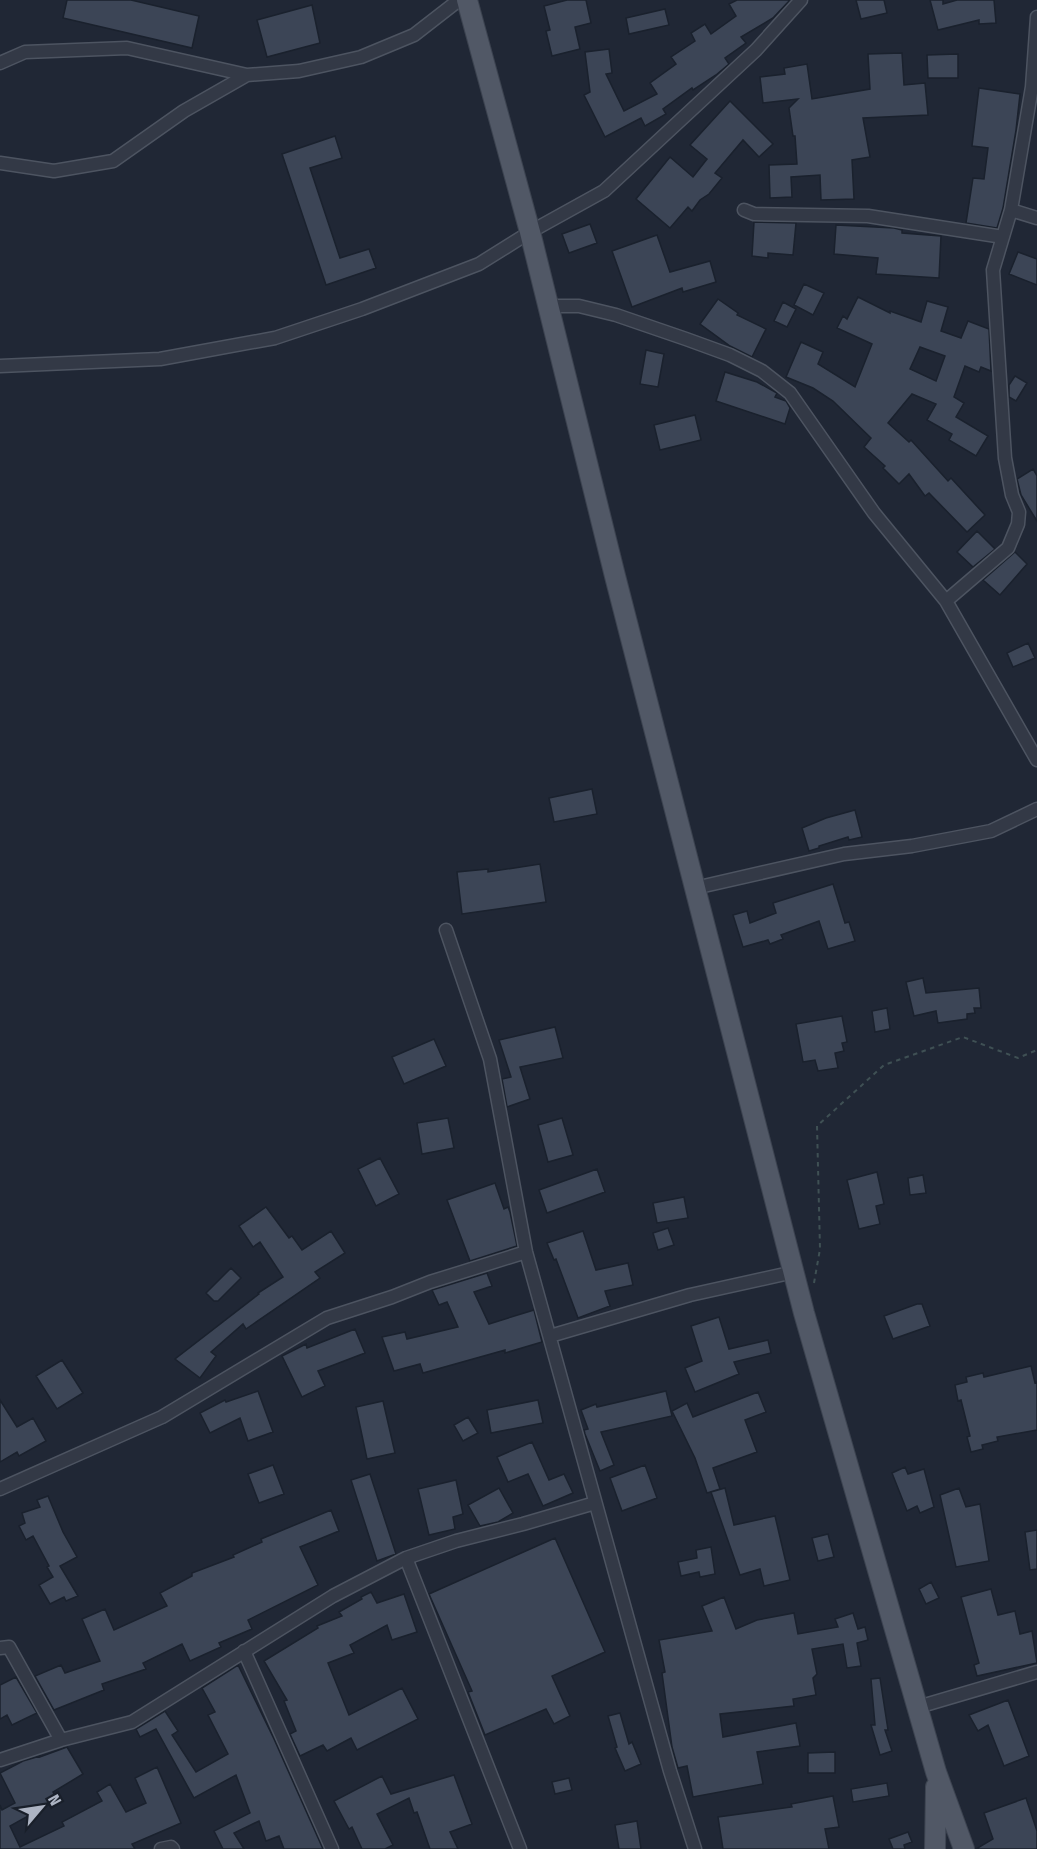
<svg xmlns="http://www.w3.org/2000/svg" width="1037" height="1849" font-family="'Fira Sans Condensed',sans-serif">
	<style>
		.building { fill: #3c4556; stroke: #1a212d; stroke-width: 1.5; fill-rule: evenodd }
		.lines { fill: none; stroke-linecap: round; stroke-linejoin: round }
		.minor-casing { stroke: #4d5461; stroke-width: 15 }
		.primary-casing { stroke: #3c4350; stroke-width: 22 }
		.path { stroke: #3f5054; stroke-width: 2; stroke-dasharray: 4.5 4.5; stroke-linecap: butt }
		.minor { stroke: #333946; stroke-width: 12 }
		.primary { stroke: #515866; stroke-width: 20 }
	</style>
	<rect width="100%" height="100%" fill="#202735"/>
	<path class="building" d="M67,0H131L199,16L192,48L63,18Z
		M567,0H586L591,23L575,27L580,49L552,56L546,31L550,30L544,6Z
		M737,0H790L773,18L741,37L746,43L725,58L729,64L716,75L693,90L692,88L663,109L666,114L645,126L641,118L605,137L584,95L590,92L585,52L609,49L612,73L606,74L624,111L657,94L650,83L676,64L671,57L695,41L691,33L705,24L711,34L736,16L729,4Z
		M856,0H884L887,13L861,19Z
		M930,0H943V4L957,0H994L996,23L979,24V20L938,30Z
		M312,5L320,43L267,57L257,20Z
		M665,9L669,25L629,34L626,18Z
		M902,53L904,85L925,83L928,115L863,118L870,157L852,160L854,199L821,200L820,175L791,177L792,197L770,198L769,165L797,164L795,136H793L789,108L798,99L763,103L760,77L785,74L784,68L807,64L812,99L870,89L868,54Z
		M958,54V78H928L927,55Z
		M979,88L1020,94L1016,130L1003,208L997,228L966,223L973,178L984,179L988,148L972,146Z
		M730,101L773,144L759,157L743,140L715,173L722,178L709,194L700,200L692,211L688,207L670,228L636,199L670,157L693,177L707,159L690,145Z
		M335,136L342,158L310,168L340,258L369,249L376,268L326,285L282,154Z
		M754,222L796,223L793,255L768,253V258L752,256Z
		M590,224L597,243L569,253L562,234Z
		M836,225L894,228L902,230V233L941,236L939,278L876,274L878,258L834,254Z
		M657,235L670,272L710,261L716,282L683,292L682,288L632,307L612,251Z
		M1018,252L1037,259V285L1009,274Z
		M804,284L824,293L813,315L794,305Z
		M858,297L890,313V311L921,322L927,301L948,307L941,331L961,338L968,321L989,329L991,371L981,367L979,372L965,366L954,397L964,403L956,417L988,436L976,456L949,440L952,434L927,420L936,404L912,394L888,423L909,442L911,440L948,481L951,478L985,515L967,532L929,493L925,496L909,474L899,484L883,468L885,466L864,447L871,438L833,401L813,388L786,377L801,342L823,352L818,364L855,387L872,344L837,328L843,316L847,319ZM920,347L945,356L936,381L910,369Z
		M718,299L738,313L737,315L766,329L752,357L730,346L700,324Z
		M783,302L796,309L787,327L774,321Z
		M646,350L664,354L658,387L640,384Z
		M725,372L757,382L777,393L775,397L786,401L790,408L785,424L716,401Z
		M1015,376L1027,383L1016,401L1009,397V385Z
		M695,415L701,440L660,450L654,425Z
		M1033,469L1037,476V521L1021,495L1017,479Z
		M977,531L995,549L973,567L957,552Z
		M1015,552L1027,564L1000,595L983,580Z
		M1028,643L1035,658L1013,667L1007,653Z
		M592,789L597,814L554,822L549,798Z
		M855,810L862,837L849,840L848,837L819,846V848L809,851L802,828L826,818Z
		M540,864L546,902L462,914L457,872L488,869V872Z
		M833,884L845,923L849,922L855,941L828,949L819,921L781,935L783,939L770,944L768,940L743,947L733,915L747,911L750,923L776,913L773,903Z
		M923,978L926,993L979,988L981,1008H974L975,1013L967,1014V1019L938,1023L936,1011L914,1016L906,982Z
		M887,1008L890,1029L875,1032L872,1011Z
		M842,1016L847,1042L842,1043L844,1051L835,1053L838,1068L818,1071L815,1060L803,1062L796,1024Z
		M555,1027L563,1058L520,1067L530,1099L507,1107L502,1079L511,1077L499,1040Z
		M434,1039L446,1066L404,1084L392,1057Z
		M448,1118L454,1148L422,1154L417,1123Z
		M562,1118L573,1155L548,1162L538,1125Z
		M380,1158L399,1194L376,1206L358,1169Z
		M597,1169L605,1192L547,1213L539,1190Z
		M877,1172L884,1204L876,1206L880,1224L859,1229L847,1180Z
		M923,1175L926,1193L910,1195L908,1178Z
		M495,1183L504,1209L508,1207L510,1212L517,1246L470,1261L447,1200Z
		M684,1197L688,1218L657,1223L653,1203Z
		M266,1207L289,1238L292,1236L302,1250L331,1231L345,1253L315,1272L320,1278L246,1329L243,1324L211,1352L216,1356L200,1378L175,1359L259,1294L258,1293L283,1277L260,1242L253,1247L239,1226Z
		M668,1228L674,1245L658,1250L653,1233Z
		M583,1231L596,1270L628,1263L633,1285L605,1291L610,1306L578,1318L556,1259L554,1260L547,1243Z
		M231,1268L241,1278L218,1301H214L206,1293Z
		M487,1273L492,1286L474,1292L489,1324L534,1310L542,1342L505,1353V1350L423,1373L420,1364L394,1371L382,1337L405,1332L407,1339L458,1327L447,1302L439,1305L432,1290Z
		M917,1304H922L930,1326L893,1339L884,1316Z
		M719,1317L729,1349L768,1340L771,1353L734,1362L739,1374L695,1392L685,1368L702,1361L691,1326Z
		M355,1329L365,1353L318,1371L325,1386L302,1397L282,1356L306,1344L307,1348Z
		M62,1360L83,1393L57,1409L36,1376Z
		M1031,1366L1035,1383L1037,1382V1430L997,1437L998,1441L982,1445L983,1449L971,1452L967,1437L970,1436L961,1400L958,1401L955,1385L967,1382L966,1377L983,1373L984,1377Z
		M258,1391L273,1432L248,1441L240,1418L210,1433L200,1413L225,1400L226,1402Z
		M666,1391L672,1416L601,1432L614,1465L600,1471L585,1434L584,1430L588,1429L581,1410L596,1404L597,1407Z
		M758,1392L766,1412L745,1420L757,1452L713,1468L720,1489L707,1493L695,1458L672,1411L687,1403L693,1417Z
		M0,1400L17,1427L33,1418L46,1441L19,1456L17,1452L0,1462Z
		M538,1400L543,1423L491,1433L487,1410Z
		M383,1401L395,1453L367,1459L356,1407Z
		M468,1417L478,1433L463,1441L454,1425Z
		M532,1442L549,1480L564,1474L573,1493L543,1506L528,1474L508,1482L497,1457Z
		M273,1465L284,1494L259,1503L248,1474Z
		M645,1465L657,1498L622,1511L610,1478Z
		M905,1467L908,1474L924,1469L934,1507L920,1513L917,1506L907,1511L892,1473Z
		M370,1474L396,1554L377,1561L351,1480Z
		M456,1480L463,1514L453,1517L455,1529L429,1535L418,1489Z
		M499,1488L513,1513L498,1522L480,1526L468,1505Z
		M725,1488L734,1525L775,1516L790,1580L764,1586L760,1569L740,1575L711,1492Z
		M959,1488L966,1507L980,1504L989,1561L956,1567L940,1495Z
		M48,1496L63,1532L77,1557L60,1566L78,1596L66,1601L64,1597L50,1604L39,1585L53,1577L47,1567L49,1566L33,1536L26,1540L19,1526L25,1523L22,1513L40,1507L37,1500Z
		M331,1510L339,1531L300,1547L318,1585L248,1620L252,1629L219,1643L221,1647L190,1661L182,1644L143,1663L146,1669L102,1684L104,1690L54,1710L35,1676L61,1665L65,1673L100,1661L82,1619L105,1609L114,1630L167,1606L160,1593L192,1576V1573L234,1557L233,1555L262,1542L261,1539Z
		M1037,1530V1569L1030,1570L1025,1532Z
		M828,1534L834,1557L818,1561L812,1538Z
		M555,1538L605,1652L552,1676L570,1716L554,1724L546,1709L485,1735L468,1692L472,1691L429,1594Z
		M711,1547L715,1574L700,1577L699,1572L681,1576L678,1562L697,1558L696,1550Z
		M931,1582L939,1598L926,1604L919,1589Z
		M991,1589L998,1615L1015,1611L1020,1634L1032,1631L1037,1663L977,1676L974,1665L979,1663L961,1597Z
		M371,1592L377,1603L404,1594L417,1632L392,1640L387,1625L350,1645L354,1653L328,1663L349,1715L402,1688L418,1719L357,1750L351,1738L327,1751L323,1745L300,1756L290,1734L296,1731L284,1701L287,1700L264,1661L318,1628L317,1626L342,1616L339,1612L362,1599L361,1597Z
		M724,1597L736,1629L757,1620L794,1613L798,1634L838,1627L835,1619L853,1613L858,1629L865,1627L868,1640L857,1643L861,1666L847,1668L843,1644L812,1649L817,1674L813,1678L816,1695L793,1699L794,1706L720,1714L723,1737L796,1723L800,1746L757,1752L763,1784L693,1797L687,1766L678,1768L672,1747L662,1673L665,1672L659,1640L712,1631L702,1606Z
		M238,1665L274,1739L323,1849H284L279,1836L266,1841L259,1821L234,1833L244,1849H223L214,1831L250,1813L236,1775L194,1798L156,1729L140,1737L136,1729L165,1711L178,1731L172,1735L196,1772L228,1754L208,1715L215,1712L202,1688Z
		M16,1677L37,1713L12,1725L7,1715L0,1719V1685Z
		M880,1678L888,1730H885L892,1751L880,1755L871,1725H875L871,1679Z
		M1008,1700L1029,1756L1004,1766L988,1725L978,1731L969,1715Z
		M620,1713L629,1744L632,1742L641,1764L625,1771L615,1748L617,1747L608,1716Z
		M67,1747L83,1774L53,1792L57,1800L10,1826L20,1847L64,1826L62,1822L102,1801L97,1792L110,1784L126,1812L146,1803L135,1778L157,1767L181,1823L132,1844L135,1849H0V1805L2,1810L15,1803L0,1773L23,1761L40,1756V1757Z
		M835,1752V1773H808V1753Z
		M454,1775L472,1824L450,1832L458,1849H430L417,1812L414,1813L409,1798L377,1814L393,1845L385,1849H362L352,1827L349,1829L334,1801L382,1776L391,1794Z
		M569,1778L572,1790L555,1794L552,1782Z
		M887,1783L889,1796L853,1802L851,1789Z
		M833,1796L839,1827L825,1829L829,1849H723L718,1817L792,1807L791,1804Z
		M1026,1798L1037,1831V1849H976L993,1839L984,1813Z
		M637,1821L641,1849H619L615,1825Z
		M908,1832L912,1842L904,1845L905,1849H893L889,1839Z"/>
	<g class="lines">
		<defs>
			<path id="minor" d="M0,63L25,52L127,48L247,75
				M0,163L54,171L113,161L184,111L247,75L299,71L361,57L414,35L459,0
				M744,210L754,214L868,216L1003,237
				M1011,210L1037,218
				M549,306H579L616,315L686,339L730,355L762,371L790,393L874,513L946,601L1037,760
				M0,366L160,359L275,338L362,309L479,264L530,232L604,191L756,50L801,0
				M946,601L1008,548L1018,524L1019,512L1012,495L1005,458L993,270L1011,210L1032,87L1037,17
				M695,888L844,854L912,846L991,831L1037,809
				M446,930L490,1059L526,1252L670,1771L695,1849
				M550,1336L690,1295L794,1272
				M0,1489L162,1417L327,1318L392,1297L430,1282L526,1252
				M406,1558L520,1849
				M0,1648L9,1647L61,1740
				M244,1651L332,1849
				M918,1707L1037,1672
				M0,1760L61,1740L132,1722L333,1596L406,1558L456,1541L523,1524L595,1503
				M161,1849L171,1847L173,1849"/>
			<path id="primary" d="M467,0L530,232L615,576L804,1313L936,1772L964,1849
				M935,1849L936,1787"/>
		</defs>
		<use href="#minor" class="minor-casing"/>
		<use href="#primary" class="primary-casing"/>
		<path class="path" d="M814,1283L820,1249L817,1126L884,1065L963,1037L1018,1058L1037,1050"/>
		<use href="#minor" class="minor"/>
		<use href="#primary" class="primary"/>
	</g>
	<g transform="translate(42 1807) rotate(61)" stroke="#191f2a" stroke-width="4.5" paint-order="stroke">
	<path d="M0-4.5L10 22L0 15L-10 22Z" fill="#adb4c3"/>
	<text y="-9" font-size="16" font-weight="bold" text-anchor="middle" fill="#adb4c3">N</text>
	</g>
</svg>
